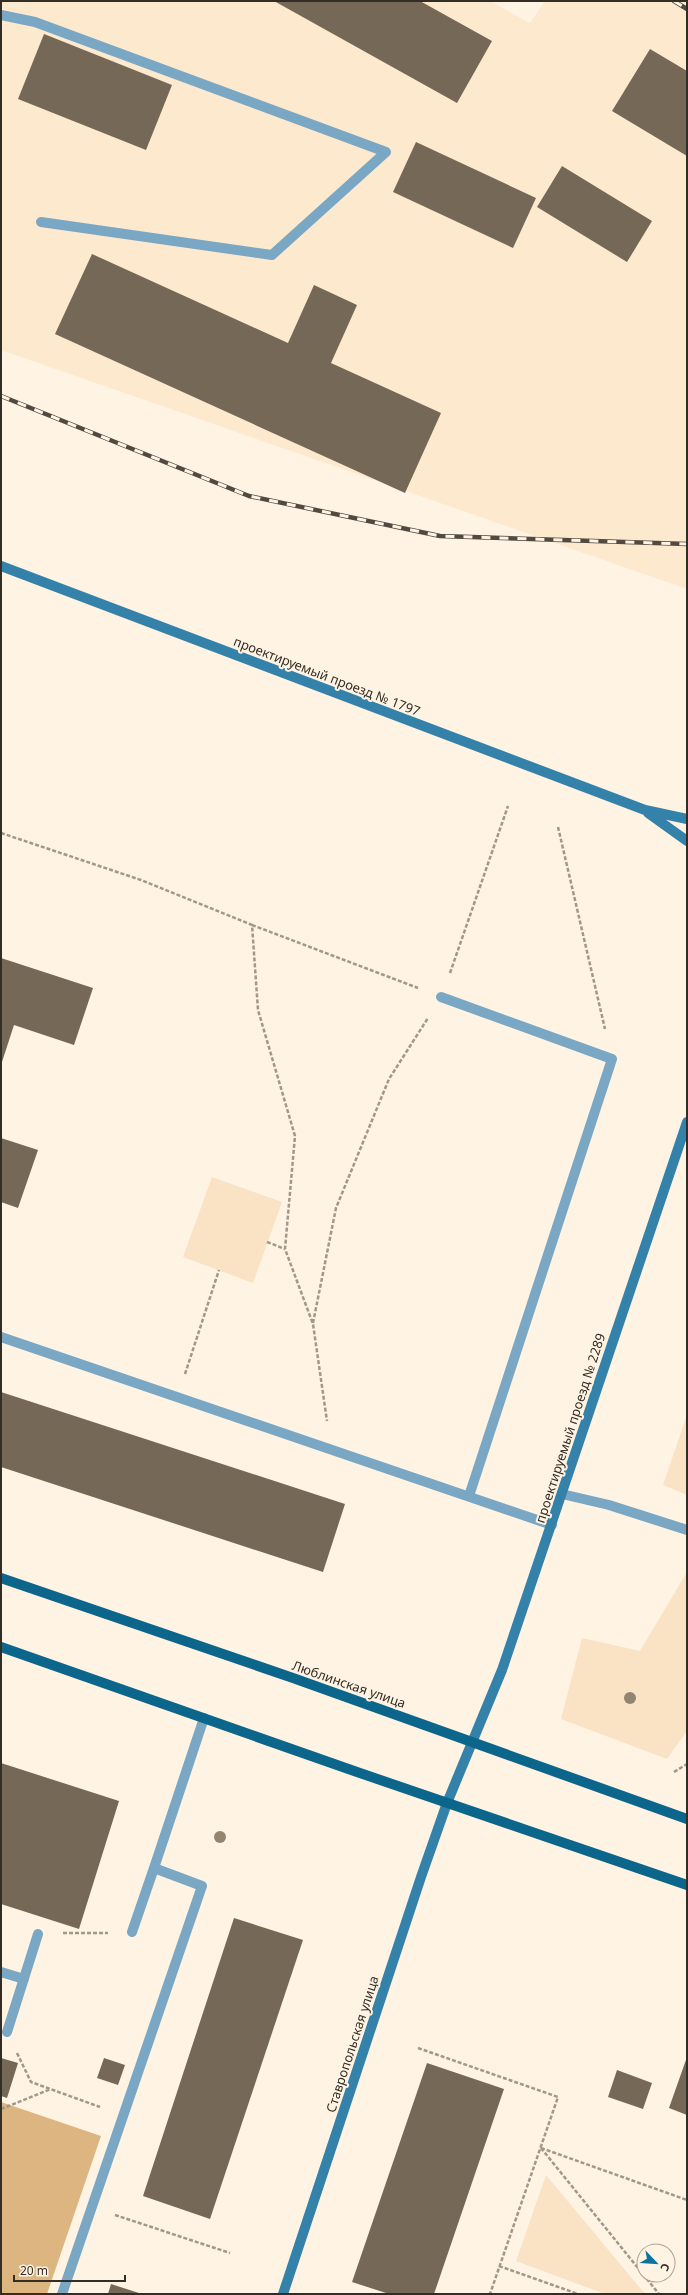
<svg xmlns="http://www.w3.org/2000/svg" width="688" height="2295" font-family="'Noto Sans',sans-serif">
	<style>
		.built { fill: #fde9ce }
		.green { fill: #fae2c4 }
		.forest { fill: #dcb581 }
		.building { fill: #756857 }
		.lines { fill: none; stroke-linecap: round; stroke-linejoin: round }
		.path { stroke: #a0988b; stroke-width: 2.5; stroke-dasharray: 4 2; stroke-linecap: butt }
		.service { stroke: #7aa8c4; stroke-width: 10 }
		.secondary { stroke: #3482aa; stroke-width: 10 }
		.primary { stroke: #0c658b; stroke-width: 10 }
		.rail-casing { stroke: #504a40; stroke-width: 4.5 }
		.rail { stroke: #fff3e3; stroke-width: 3; stroke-dasharray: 9; stroke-linecap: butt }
		.tree { fill: #948571 }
		.labels { text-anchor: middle; stroke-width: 4; stroke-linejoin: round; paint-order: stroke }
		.street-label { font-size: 13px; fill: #322d25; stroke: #fff3e3 }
	</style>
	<rect width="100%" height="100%" fill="#fff3e3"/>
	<path class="built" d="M1,1H490L530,23L545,1H687V589L1,350Z"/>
	<path class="green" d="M212,1177L282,1202L253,1283L183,1257Z
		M687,1415V1495L663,1485Z
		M687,1572V1731L667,1759L561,1719L582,1638L640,1651Z
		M546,2175L645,2294H605L516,2261Z"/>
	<path class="forest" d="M1,2102L101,2136L47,2294H1Z"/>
	<path class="building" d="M274,1H420L492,41L457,103Z
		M44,34L172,85L146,150L18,99Z
		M650,49L687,71V156L612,111Z
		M416,142L536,198L513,248L393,192Z
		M562,166L652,221L627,262L537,207Z
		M92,254L288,343L314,285L357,305L331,363L441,413L405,493L55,334Z
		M1,958L93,988L74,1045L14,1025L1,1065Z
		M1,1138L38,1150L18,1208L1,1202Z
		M1,1392L345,1504L323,1572L1,1467Z
		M1,1763L119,1801L79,1929L1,1904Z
		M234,1918L303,1940L210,2219L143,2196Z
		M687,2057V2115L669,2108Z
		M1,2058L18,2063L7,2098L1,2096Z
		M104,2058L125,2065L118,2085L97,2078Z
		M427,2063L504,2089L434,2294H389L352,2282Z
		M617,2070L652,2083L643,2109L608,2097Z
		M111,2284L142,2294H108Z"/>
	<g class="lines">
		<path class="path" d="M558,827L605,1029
			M1,833L141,880L252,925L258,1010L295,1136L285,1249L313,1324L327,1421
			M252,925L418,988
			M450,973L508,806
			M267,1242L285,1249
			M313,1323L336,1208L389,1079L428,1018
			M185,1374L219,1270
			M674,1772L687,1764
			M63,1933H108
			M418,2048L558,2097L490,2294
			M17,2053L31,2082L100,2107
			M1,2109L51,2089
			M541,2148L659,2294
			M541,2148L687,2200
			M115,2215L230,2253
			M499,2266L578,2294"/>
		<path class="service" d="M1,15L35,22L386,152L272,255L41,222
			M441,997L612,1059L469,1496
			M1,1337L552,1525
			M562,1494L609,1505L687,1530
			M132,1932L154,1868
			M1,1972L24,1979
			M7,2032L38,1934
			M62,2294L202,1886L154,1868L204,1718"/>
		<path class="secondary" d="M1,566L645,810L687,819
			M648,813L687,841
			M283,2294L421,1877L447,1803L502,1670L687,1122"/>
		<path class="primary" d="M1,1578L293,1678L687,1819
			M1,1647L357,1772L687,1885"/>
		<defs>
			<path id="rail" d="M674,1L687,9
				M1,396L249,496L440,536L687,544"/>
		</defs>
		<use href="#rail" class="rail-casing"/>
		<use href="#rail" class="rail"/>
	</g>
	<g class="tree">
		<circle cx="630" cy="1698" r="6"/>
		<circle cx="220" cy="1837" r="6"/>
	</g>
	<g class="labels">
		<g class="street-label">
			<text transform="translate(327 676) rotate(21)" y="5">проектируемый проезд № 1797</text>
			<text transform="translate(570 1428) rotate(-72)" y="5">проектируемый проезд № 2289</text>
			<text transform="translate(349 1684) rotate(19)" y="5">Люблинская улица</text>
			<text transform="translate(352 2044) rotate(-72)" y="5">Ставропольская улица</text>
		</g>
	</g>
	<rect width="688" height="2295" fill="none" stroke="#322d25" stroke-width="4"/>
	<g transform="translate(656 2263) rotate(115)"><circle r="19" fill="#fff3e3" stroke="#ada497"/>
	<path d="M0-3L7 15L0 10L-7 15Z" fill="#0a74a0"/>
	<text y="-6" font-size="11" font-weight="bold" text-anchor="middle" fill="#322d25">С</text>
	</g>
	<path d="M14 2275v6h111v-6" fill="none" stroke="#322d25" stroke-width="2"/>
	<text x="20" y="2275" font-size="12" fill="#322d25" stroke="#fff3e3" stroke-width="3" paint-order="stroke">20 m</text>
</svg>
